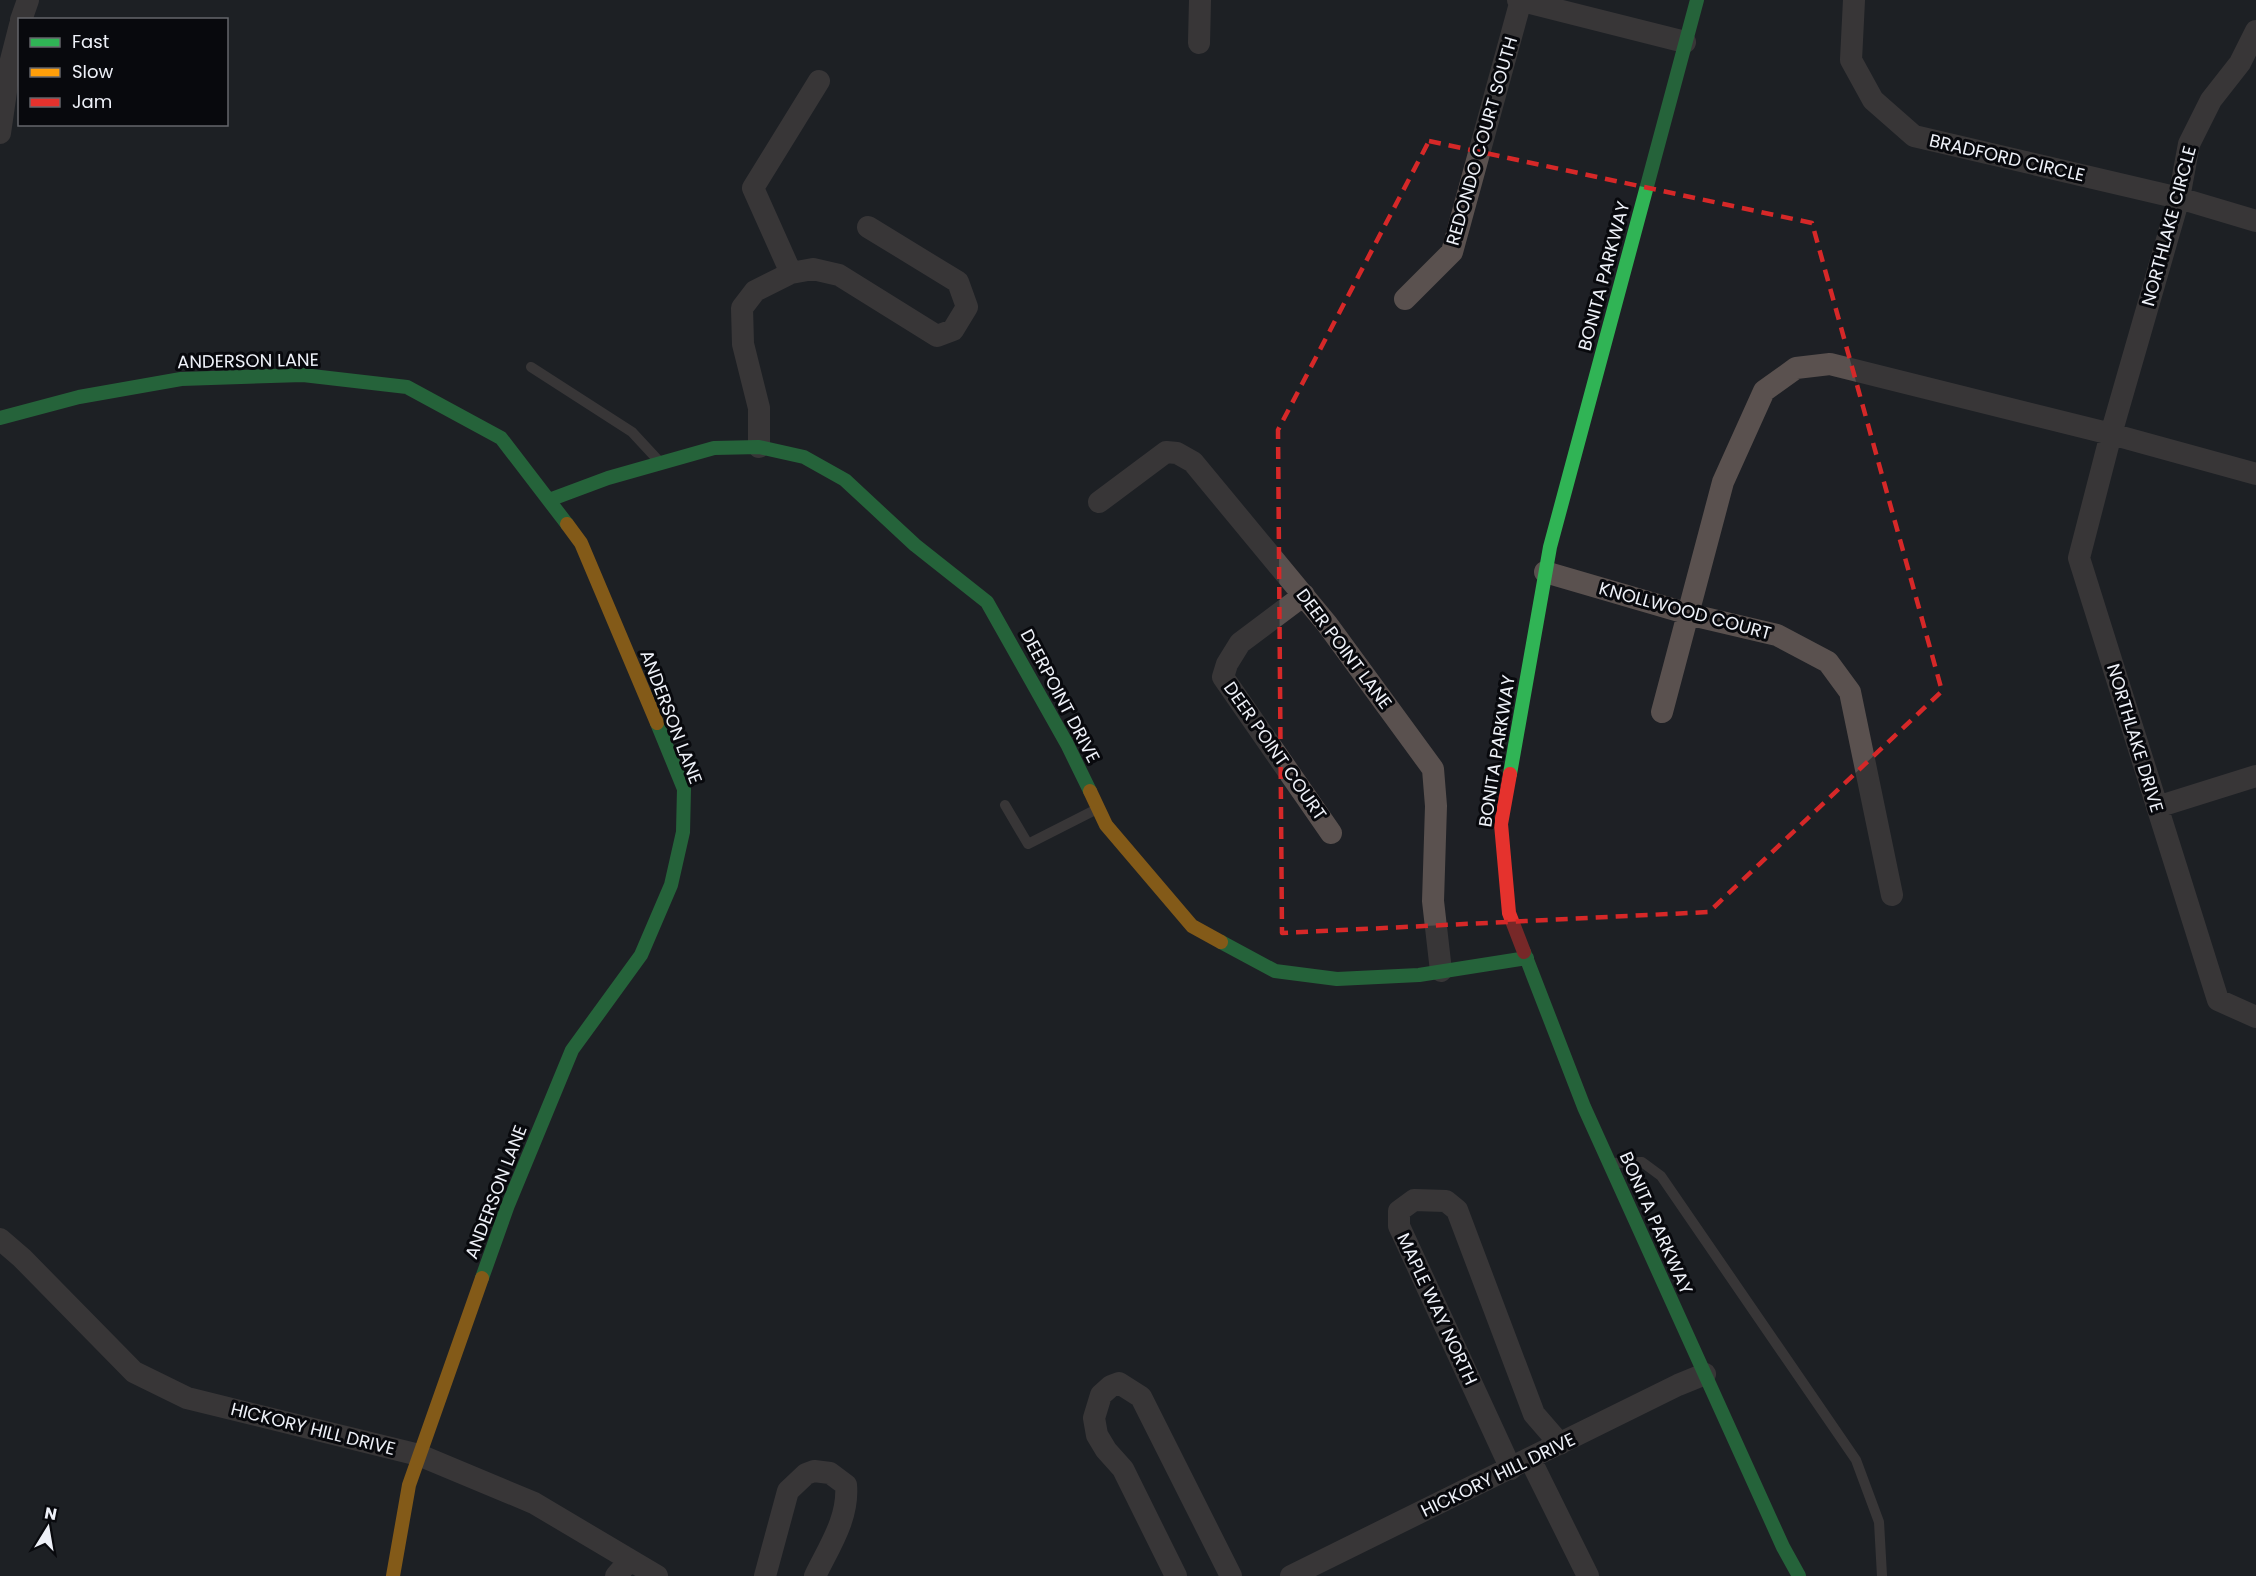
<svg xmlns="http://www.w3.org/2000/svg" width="2256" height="1576" font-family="Poppins,sans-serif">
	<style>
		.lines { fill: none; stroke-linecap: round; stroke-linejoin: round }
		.lane { stroke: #5a514f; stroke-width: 10 }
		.street { stroke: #5a514f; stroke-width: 22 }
		.fast { stroke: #30b455; stroke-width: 14 }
		.slow { stroke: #ff9f0a; stroke-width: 14 }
		.jam { stroke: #e5322d; stroke-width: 14 }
		.marked { fill: none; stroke: #d62828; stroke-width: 4.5; stroke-dasharray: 12 8; stroke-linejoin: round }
		.labels { text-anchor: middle; stroke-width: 6; stroke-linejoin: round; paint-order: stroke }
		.street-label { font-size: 18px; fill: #eef1f8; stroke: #08090d }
	</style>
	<rect width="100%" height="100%" fill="#1e2025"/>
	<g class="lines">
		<path class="lane" d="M531,367L632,432L657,459
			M1005,805L1028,844L1095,810
			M1613,1163L1642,1162L1661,1176L1856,1460L1879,1522L1882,1576"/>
		<path class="street" d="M1518,0L1685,42
			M1854,0L1851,60L1873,100L1914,136L2179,198L2256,221
			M21,20L28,0
			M2256,31L2240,63L2211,100L2189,144L2179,198L2111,434L2079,558L2218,1000L2256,1017
			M1199,43L1200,0
			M0,133L10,64L20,25
			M791,273L753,188L819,81
			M1405,299L1452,252L1521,0
			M759,447V408L743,344L742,308L755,291L791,273L813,269L839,275L937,336L953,330L967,307L958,282L868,227
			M1099,502L1166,452L1177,453L1193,462L1327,624L1433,769L1436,806L1433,901L1441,971
			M1545,572L1696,616L1777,635L1828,662L1850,692L1892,895
			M1304,595L1240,643L1227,664L1223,677L1331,833
			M1662,712L1723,482L1764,391L1796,368L1830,364L2111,434L2256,474
			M2157,807L2256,776
			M0,1239L22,1258L134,1372L187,1398L419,1455L534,1503L657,1576
			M1530,1459L1588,1576
			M1511,1469L1399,1226V1211L1414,1200L1446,1201L1457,1210L1534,1414L1560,1444
			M616,1576L630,1560
			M765,1576L788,1491L806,1474L814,1471L830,1473L846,1485C849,1518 829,1547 815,1576
			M1176,1576L1123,1469L1106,1450L1097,1435L1094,1418L1101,1395L1111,1386L1119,1383L1141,1397L1231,1576
			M1291,1576L1678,1385L1705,1374"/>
		<path class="fast" d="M0,418L79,397L181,379L303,375L407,387L501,438L567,524
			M549,500L608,478L714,448L759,447L804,457L845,480L915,545L987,602L1067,744L1090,791
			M1510,774L1550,547L1697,0
			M1221,942L1275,971L1337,979L1419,975L1527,958
			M1524,952L1584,1107L1783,1547L1799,1576
			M482,1278L508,1205L572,1050L641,955L671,885L683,832L684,789L657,723"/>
		<path class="slow" d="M567,524L581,543L657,723
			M1090,791L1106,825L1192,926L1221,942
			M393,1576L409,1485L482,1278"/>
		<path class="jam" d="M1510,774L1501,824L1509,913L1524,952"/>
	</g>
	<path d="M0 0H2256V1576H0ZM1429,141L1812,223L1942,691L1709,912L1282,933L1278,430Z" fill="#1e2025" fill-opacity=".55" fill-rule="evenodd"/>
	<path class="marked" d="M1429,141L1812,223L1942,691L1709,912L1282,933L1278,430Z"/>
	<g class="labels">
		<g class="street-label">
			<text transform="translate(1482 141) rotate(-74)" y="6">REDONDO COURT SOUTH</text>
			<text transform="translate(2007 158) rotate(13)" y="6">BRADFORD CIRCLE</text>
			<text transform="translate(2169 226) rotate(-75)" y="6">NORTHLAKE CIRCLE</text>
			<text transform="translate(1604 276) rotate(-75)" y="6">BONITA PARKWAY</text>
			<text transform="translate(248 361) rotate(-1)" y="6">ANDERSON LANE</text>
			<text transform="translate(1685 611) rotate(15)" y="6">KNOLLWOOD COURT</text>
			<text transform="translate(1344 649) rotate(53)" y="6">DEER POINT LANE</text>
			<text transform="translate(1060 696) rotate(62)" y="6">DEERPOINT DRIVE</text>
			<text transform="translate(671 717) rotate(69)" y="6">ANDERSON LANE</text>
			<text transform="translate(2135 738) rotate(73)" y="6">NORTHLAKE DRIVE</text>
			<text transform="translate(1275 751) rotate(55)" y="6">DEER POINT COURT</text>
			<text transform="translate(1497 751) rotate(-81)" y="6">BONITA PARKWAY</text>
			<text transform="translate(496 1192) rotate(-69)" y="6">ANDERSON LANE</text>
			<text transform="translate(1656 1223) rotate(66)" y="6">BONITA PARKWAY</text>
			<text transform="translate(1437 1309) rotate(65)" y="6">MAPLE WAY NORTH</text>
			<text transform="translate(313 1429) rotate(14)" y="6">HICKORY HILL DRIVE</text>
			<text transform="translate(1498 1475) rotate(-26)" y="6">HICKORY HILL DRIVE</text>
		</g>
	</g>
	<rect x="18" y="18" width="210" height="108" fill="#08090d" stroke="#64666b" stroke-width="1.5"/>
	<rect x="30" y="38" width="30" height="9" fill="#30b455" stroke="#64666b" stroke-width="1.5"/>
	<text x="72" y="48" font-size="18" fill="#eef1f8">Fast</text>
	<rect x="30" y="68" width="30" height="9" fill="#ff9f0a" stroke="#64666b" stroke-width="1.5"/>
	<text x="72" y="78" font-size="18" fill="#eef1f8">Slow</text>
	<rect x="30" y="98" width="30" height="9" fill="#e5322d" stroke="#64666b" stroke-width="1.5"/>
	<text x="72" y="108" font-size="18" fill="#eef1f8">Jam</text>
	<g transform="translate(48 1528) rotate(11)" stroke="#08090d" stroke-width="4.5" paint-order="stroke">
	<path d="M0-4.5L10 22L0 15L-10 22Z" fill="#eef1f8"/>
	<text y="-9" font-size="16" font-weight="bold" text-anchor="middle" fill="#eef1f8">N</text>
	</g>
</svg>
